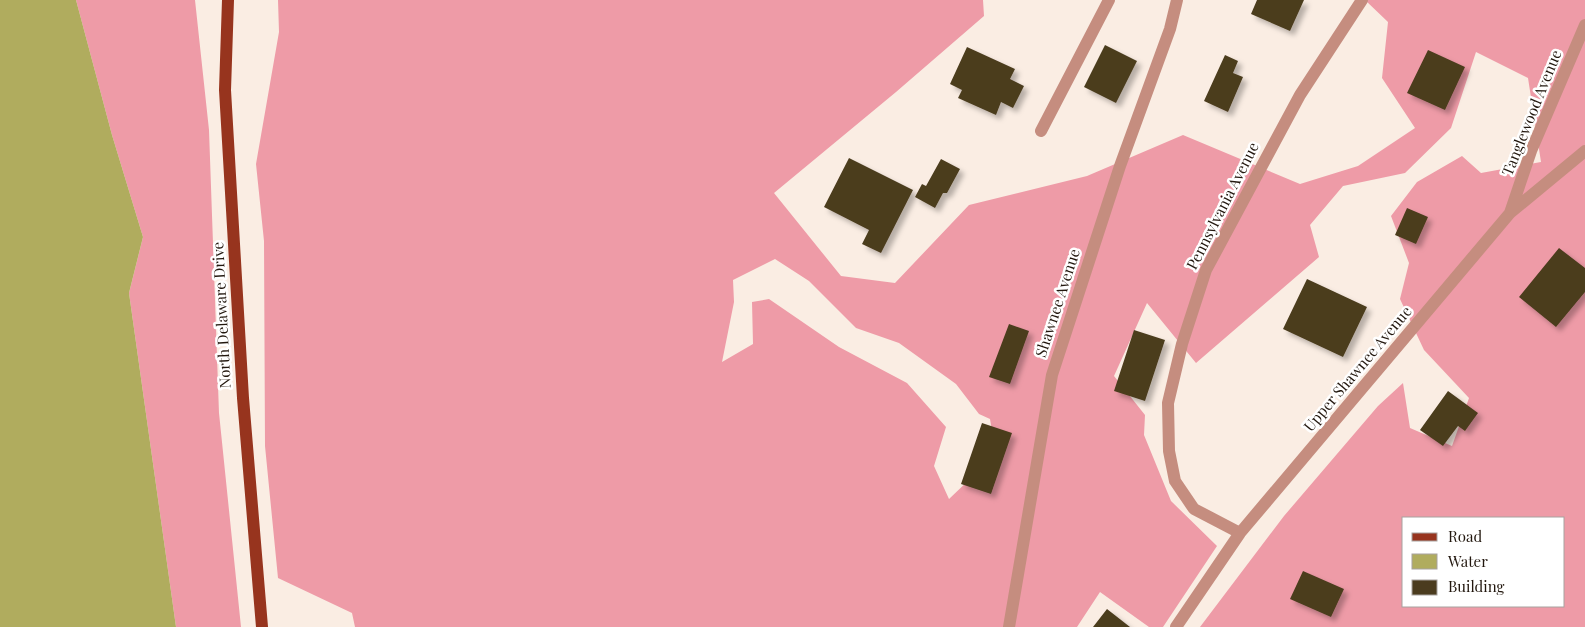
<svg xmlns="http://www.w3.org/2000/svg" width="1585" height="627" font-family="'Playfair Display',serif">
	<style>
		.forest { fill: #ee9ba7; fill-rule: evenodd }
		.water { fill: #b0ac5e }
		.building { fill: #4b3c1f; filter: url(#shadow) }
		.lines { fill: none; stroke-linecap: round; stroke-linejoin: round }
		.minor { stroke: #c58d7f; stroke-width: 12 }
		.major { stroke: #97341e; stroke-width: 12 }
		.labels { text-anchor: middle; stroke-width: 5; stroke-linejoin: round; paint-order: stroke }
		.street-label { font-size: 15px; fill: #22170e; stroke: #fff }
	</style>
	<defs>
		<filter id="shadow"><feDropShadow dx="4.5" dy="4.5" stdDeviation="2.5" flood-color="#0004"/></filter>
	</defs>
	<rect width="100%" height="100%" fill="#faede3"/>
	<path class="forest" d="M76,0H195L209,130L219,413L241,627H176L129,293L143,237L112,135Z
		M278,0H983L984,16L896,92L774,193L841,276L895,283L969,205L1087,176L1183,135L1300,184L1358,166L1415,128L1382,78L1388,22L1365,0H1585V627H1200L1284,516L1378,406L1403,383L1410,428L1452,446L1469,398L1424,350L1400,299L1409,263L1391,216L1417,182L1462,156L1481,173L1541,162L1528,78L1476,52L1451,128L1405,173L1343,186L1310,225L1319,257L1196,363L1147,303L1114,376L1145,415L1144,435L1171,501L1217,546L1163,627H1149L1100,592L1077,627H355L352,613L278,578L265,446L264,241L256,164L279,32ZM775,259L809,281L856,328L899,343L956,384L979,414L990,419L994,443L992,458L949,499L934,466L946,427L907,383L839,347L769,299L752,302L753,344L722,362L734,302L733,280ZM1404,518H1564V606H1404Z"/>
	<path class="water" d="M0,0H76L112,135L143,237L129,293L176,627H0Z"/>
	<path class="building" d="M1257,0H1304L1290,31L1251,14Z
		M1105,45L1137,61L1116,103L1084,87Z
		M967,47L1015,69L1010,79L1024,86L1013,108L1001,102L996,115L958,98L962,90L950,84Z
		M1428,50L1465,67L1445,110L1407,93Z
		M1225,55L1238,61L1233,73L1243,77L1228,112L1204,101Z
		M849,158L913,190L881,253L862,244L869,230L824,207Z
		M941,159L960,169L947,193H943L935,208L915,197L922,184L926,186Z
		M1407,208L1428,217L1416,244L1395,235Z
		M1559,248L1585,268V292L1556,327L1519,297Z
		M1307,279L1367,307L1343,357L1283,329Z
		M1009,324L1029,331L1010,384L989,377Z
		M1134,330L1165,340L1145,401L1114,391Z
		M1448,391L1478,413L1465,431L1458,426L1443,446L1420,430Z
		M982,423L1012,433L991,494L961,484Z
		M1303,571L1344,589L1331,617L1290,599Z
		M1107,609L1130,627H1093Z"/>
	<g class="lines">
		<path class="minor" d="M1041,131L1109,0
			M1510,213L1531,151L1585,25
			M1240,533L1194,509L1175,481L1169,451L1168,403L1182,344L1206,270L1300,95L1362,0
			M1009,627L1052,375L1120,166L1170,29L1177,0
			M1176,627L1240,533L1510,213L1585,151"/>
		<path class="major" d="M228,0L225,90L243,398L262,627"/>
	</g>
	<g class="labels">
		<g class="street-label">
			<text transform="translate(1532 113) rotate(-68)" y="5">Tanglewood Avenue</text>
			<text transform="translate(1223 206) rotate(-63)" y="5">Pennsylvania Avenue</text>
			<text transform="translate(1058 303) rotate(-72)" y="5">Shawnee Avenue</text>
			<text transform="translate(222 315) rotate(-93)" y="5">North Delaware Drive</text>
			<text transform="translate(1358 369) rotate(-50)" y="5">Upper Shawnee Avenue</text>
		</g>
	</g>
	<rect x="1402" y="517" width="162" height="90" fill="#ffffff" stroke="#a7a29f"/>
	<rect x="1412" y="533" width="25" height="8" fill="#97341e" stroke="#a7a29f"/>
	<text x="1448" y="542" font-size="15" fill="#22170e">Road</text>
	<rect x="1412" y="554" width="25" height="15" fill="#b0ac5e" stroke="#a7a29f"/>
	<text x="1448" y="567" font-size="15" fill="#22170e">Water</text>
	<rect x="1412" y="580" width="25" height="15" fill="#4b3c1f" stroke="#a7a29f"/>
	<text x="1448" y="592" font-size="15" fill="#22170e">Building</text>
</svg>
